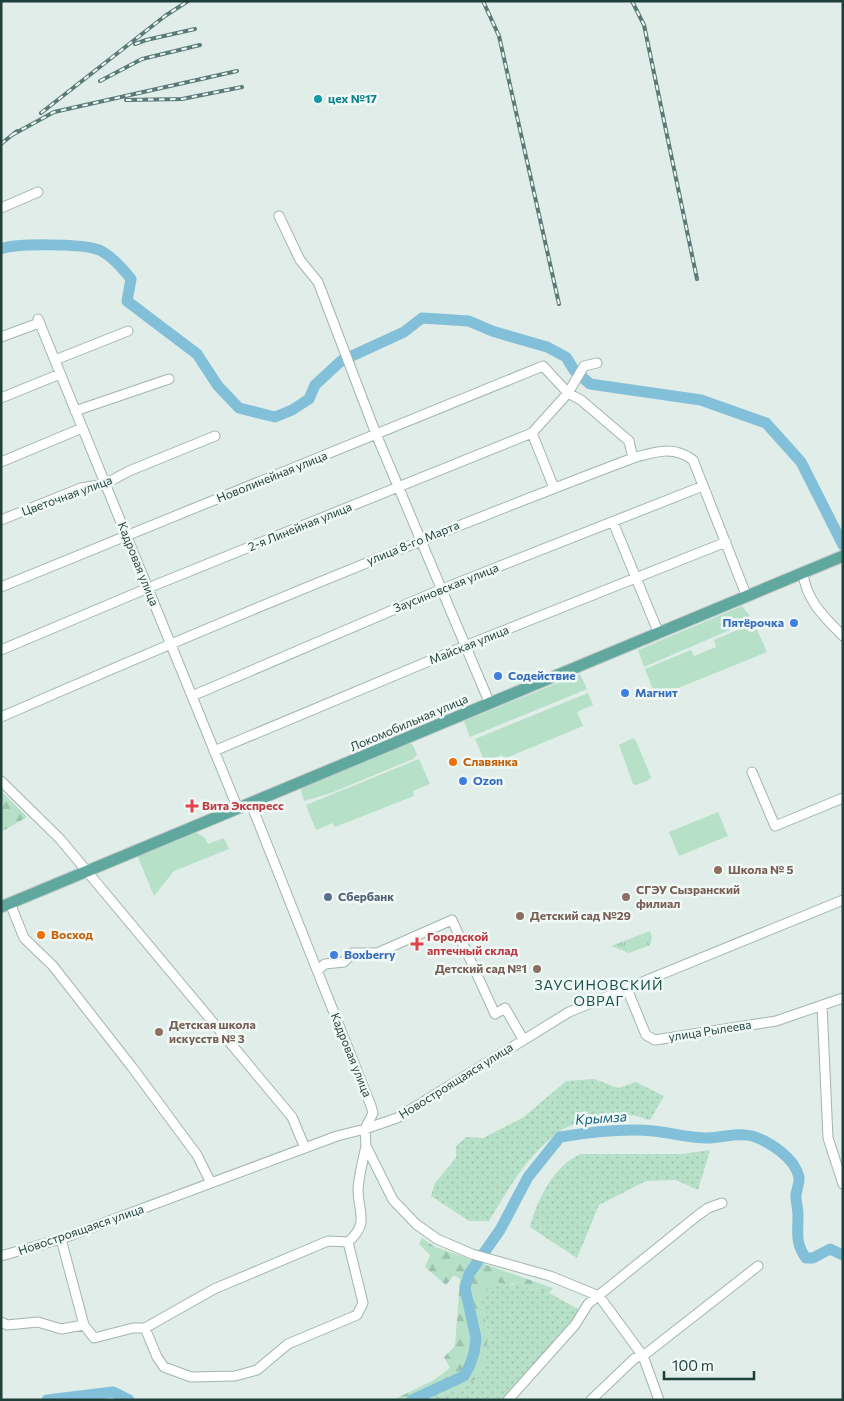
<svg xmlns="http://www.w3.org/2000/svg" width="844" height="1401" font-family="Commissioner,sans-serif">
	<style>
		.grass { fill: #b6e0c7 }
		.forest { fill: url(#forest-firs) }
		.park { fill: url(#park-tufts) }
		.garden { fill: url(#garden-dots) }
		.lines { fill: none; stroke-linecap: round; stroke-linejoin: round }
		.river { stroke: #82bfd8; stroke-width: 11 }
		.minor-casing { stroke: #a2b5b0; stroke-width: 11 }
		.major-casing { stroke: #c0c9c8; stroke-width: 13 }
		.minor { stroke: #fff; stroke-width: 9 }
		.major { stroke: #60a79d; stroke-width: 11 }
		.rail-casing { stroke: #597a76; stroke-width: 4 }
		.rail { stroke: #f1f9f6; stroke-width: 2; stroke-dasharray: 5.5; stroke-linecap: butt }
		.culture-dot { fill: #0f9aa8; stroke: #f1f9f6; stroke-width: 2 }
		.shop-dot { fill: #3f7fe0; stroke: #f1f9f6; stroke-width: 2 }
		.food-dot { fill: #e8710a; stroke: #f1f9f6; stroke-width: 2 }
		.health-dot { fill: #e0444e; stroke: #f1f9f6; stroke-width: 2 }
		.education-dot { fill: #8d6e63; stroke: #f1f9f6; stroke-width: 2 }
		.service-dot { fill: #5c6f8a; stroke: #f1f9f6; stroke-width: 2 }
		.labels { text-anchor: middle; stroke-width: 5; stroke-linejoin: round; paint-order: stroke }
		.culture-label { font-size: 12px; font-weight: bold; fill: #0d838f; stroke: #f1f9f6; text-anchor: start }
		.street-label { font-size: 12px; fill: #1f3f3a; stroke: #f1f9f6 }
		.shop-label { font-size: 12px; font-weight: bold; fill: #366cbe; stroke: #f1f9f6; text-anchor: start }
		.food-label { font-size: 12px; font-weight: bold; fill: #c56008; stroke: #f1f9f6; text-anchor: start }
		.health-label { font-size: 12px; font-weight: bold; fill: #be3a42; stroke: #f1f9f6; text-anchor: start }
		.education-label { font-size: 12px; font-weight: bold; fill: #785e54; stroke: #f1f9f6; text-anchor: start }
		.service-label { font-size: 12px; font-weight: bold; fill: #4e5e75; stroke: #f1f9f6; text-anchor: start }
		.neighbourhood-label { font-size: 14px; letter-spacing: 1px; fill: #19534c; stroke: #f1f9f6 }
		.water-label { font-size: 14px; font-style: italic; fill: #136081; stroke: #f1f9f6 }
	</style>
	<defs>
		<pattern id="forest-firs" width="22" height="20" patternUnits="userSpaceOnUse" patternTransform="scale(1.25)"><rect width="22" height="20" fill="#b6e0c7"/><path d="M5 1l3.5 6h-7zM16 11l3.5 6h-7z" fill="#9cc1ac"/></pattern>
		<pattern id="park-tufts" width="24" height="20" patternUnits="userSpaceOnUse" patternTransform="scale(1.25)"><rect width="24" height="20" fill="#b6e0c7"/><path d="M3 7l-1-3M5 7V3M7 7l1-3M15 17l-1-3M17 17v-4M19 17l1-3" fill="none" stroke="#9cc1ac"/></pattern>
		<pattern id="garden-dots" width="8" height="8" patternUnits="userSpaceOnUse" patternTransform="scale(1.25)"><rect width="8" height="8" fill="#b6e0c7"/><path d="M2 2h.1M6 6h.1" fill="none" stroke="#9cc1ac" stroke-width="1.8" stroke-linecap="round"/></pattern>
	</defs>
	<rect width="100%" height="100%" fill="#e0ede8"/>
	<path class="grass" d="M742,606L753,620L644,667L638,650Z
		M754,623L767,652L656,697L645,669L691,650L694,656L716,647L714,640Z
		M580,674L587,689L470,737L464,721Z
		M588,693L593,705L577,712L583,726L504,759L502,755L485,762L475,739Z
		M633,738L636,741L651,777L649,780L636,785L633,784L619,745Z
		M409,743L413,745L417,755L413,759L331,793L304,801L301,790L303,787Z
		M419,759L430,784L413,791L414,796L335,827L333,823L316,830L306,805Z
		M718,812L728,836L679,856L669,832Z
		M194,831L205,838L208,844L224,838L229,849L174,871L154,896L137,855Z"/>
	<path class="forest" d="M1,791L27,817L1,832Z
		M422,1238L435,1247L553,1288L549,1293L530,1289L517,1282L480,1297L489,1335L481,1375L467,1385L429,1400H393L434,1380L450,1368L444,1357L455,1346L460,1279L454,1275L446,1285L425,1267L430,1255L419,1244Z"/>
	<path class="park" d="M650,931L652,937L650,945L629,953L611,946Z"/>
	<path class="garden" d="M594,1079L618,1088L636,1082L664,1096L650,1120C643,1118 635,1115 628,1115C614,1115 570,1123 560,1131C529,1153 508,1189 489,1221H469L431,1196L435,1183L456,1158V1146L466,1137L483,1138L524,1117L566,1081Z
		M710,1150L698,1190L676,1180L646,1181L599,1205L577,1258L530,1227C537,1200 554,1165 581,1154H683Z
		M496,1282L512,1285L517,1282L530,1289L549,1293L580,1310L571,1323L503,1400H429L467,1385L481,1375L489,1335L480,1297Z"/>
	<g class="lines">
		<path class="river" d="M1,249C16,243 80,244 96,249C108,252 123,269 131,279L127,301L197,354L218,386L239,408L275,417L292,410L309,399L315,385L341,361L404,332L422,318L469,321L492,331L547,347L566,357L574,370L590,384L701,400L766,423L801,462L843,545
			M47,1400L113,1392L129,1400
			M412,1400L464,1376L469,1367L474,1353L476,1338L465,1288L469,1274L500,1230L528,1177L560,1137C590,1132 623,1128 654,1131C672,1133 689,1138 707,1138C722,1138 737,1132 752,1136C769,1141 795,1158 799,1177C800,1183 796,1190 796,1196C796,1202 798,1209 798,1215C798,1232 795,1244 806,1258H813L830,1249L843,1255"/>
		<defs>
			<path id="minor" d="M1,208L38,192
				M279,216L300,260L318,282L376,434L490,704
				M38,319L238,809
				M1,337L39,323
				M55,360L128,331
				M1,398L60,374
				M75,411L169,379
				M532,433L554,488
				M1,462L82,428
				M1,520L81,488L105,484L129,471L215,436
				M613,522L659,634
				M803,573C806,600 824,617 843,636
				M1,587L543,366L568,393L581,400L629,441L633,458
				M1,650L148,588L532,433L568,393L584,366L597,363
				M192,696L442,589L703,486
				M1,717C210,626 420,539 633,458C655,452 673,445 693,460L747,597
				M214,751L465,646L726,542
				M752,772L775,826L843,798
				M1,781L60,839L292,1117L305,1148
				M251,804L371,1106L373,1113L365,1129L366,1146L393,1200L416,1224L437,1239L472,1254L550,1276L599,1296L643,1356L659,1400
				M10,903L24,938L53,966L132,1067L197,1155L211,1183
				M318,970L325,964L344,962L352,953H377L452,920L495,1014L505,1008L523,1039
				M627,989L646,1035L655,1040L776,1021L843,998
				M822,1005L828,1138L843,1184
				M61,1239L84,1325L94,1338L133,1328H145L214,1289L328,1241L348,1242C370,1223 358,1213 358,1189C359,1175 363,1160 366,1146
				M1,1256L61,1239L337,1136L365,1129L397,1118L569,1012L843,900
				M1,1322L7,1325L38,1322L61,1329L84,1325
				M145,1328L157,1357L164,1367L191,1377L235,1376L257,1370L288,1344L357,1315L363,1303L348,1242
				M508,1400L575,1325L588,1304L697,1216L708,1208L722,1203
				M591,1400L635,1358L643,1356L758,1266"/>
			<path id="major" d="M1,907L843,556"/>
		</defs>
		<use href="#minor" class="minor-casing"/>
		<use href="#major" class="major-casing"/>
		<use href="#minor" class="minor"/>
		<use href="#major" class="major"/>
		<defs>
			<path id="rail" d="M483,1L499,36L559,304
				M632,1L644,25L697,279
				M135,44L146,40L195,29
				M100,81L142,59L200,45
				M126,100L182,99L242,87
				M41,113L165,16L188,1
				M12,135L54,112L237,71
				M1,144L17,131"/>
		</defs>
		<use href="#rail" class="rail-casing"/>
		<use href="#rail" class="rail"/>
	</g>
	<circle class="culture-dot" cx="318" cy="99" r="5"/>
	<g class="shop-dot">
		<circle cx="794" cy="623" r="5"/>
		<circle cx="498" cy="676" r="5"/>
		<circle cx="625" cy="693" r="5"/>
		<circle cx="463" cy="781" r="5"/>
		<circle cx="334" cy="955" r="5"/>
	</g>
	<g class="food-dot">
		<circle cx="453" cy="762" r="5"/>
		<circle cx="41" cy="935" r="5"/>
	</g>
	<g class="health-dot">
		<path d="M189.5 798.5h5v5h5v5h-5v5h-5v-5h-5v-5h5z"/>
		<path d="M414.5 936.5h5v5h5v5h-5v5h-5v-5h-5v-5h5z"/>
	</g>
	<g class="education-dot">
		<circle cx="718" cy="870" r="5"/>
		<circle cx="626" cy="897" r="5"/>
		<circle cx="520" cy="916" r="5"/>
		<circle cx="537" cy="969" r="5"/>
		<circle cx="159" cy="1032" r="5"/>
	</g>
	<circle class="service-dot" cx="328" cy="897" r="5"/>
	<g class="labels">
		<g class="culture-label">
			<text x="328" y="103">цех №17</text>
		</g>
		<g class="street-label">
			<text transform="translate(272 477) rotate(-22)" y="4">Новолинейная улица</text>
			<text transform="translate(67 496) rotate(-20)" y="4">Цветочная улица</text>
			<text transform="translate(300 527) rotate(-22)" y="4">2-я Линейная улица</text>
			<text transform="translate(413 543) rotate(-22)" y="4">улица 8-го Марта</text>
			<text transform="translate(138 564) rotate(68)" y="4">Кадровая улица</text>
			<text transform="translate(446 588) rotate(-22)" y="4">Заусиновская улица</text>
			<text transform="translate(469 645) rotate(-22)" y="4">Майская улица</text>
			<text transform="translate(409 723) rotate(-23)" y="4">Локомобильная улица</text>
			<text transform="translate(710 1031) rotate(-9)" y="4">улица Рылеева</text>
			<text transform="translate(351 1055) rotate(68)" y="4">Кадровая улица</text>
			<text transform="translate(456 1081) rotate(-32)" y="4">Новостроящаяся улица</text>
			<text transform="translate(81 1230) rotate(-19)" y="4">Новостроящаяся улица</text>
		</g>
		<g class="shop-label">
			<text x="784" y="627" text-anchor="end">Пятёрочка</text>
			<text x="508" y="680">Содействие</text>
			<text x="635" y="697">Магнит</text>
			<text x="473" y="785">Ozon</text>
			<text x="344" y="959">Boxberry</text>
		</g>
		<g class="food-label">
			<text x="463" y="766">Славянка</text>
			<text x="51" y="939">Восход</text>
		</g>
		<g class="health-label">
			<text x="202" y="810">Вита Экспресс</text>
			<text x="427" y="941">Городской<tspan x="427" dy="14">аптечный склад</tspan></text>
		</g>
		<g class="education-label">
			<text x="728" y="874">Школа № 5</text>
			<text x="636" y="894">СГЭУ Сызранский<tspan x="636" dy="14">филиал</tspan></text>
			<text x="530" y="920">Детский сад №29</text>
			<text x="527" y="973" text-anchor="end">Детский сад №1</text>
			<text x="169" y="1029">Детская школа<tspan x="169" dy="14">искусств № 3</tspan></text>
		</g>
		<g class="service-label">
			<text x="338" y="901">Сбербанк</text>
		</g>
		<g class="neighbourhood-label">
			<text x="599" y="990">ЗАУСИНОВСКИЙ<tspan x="599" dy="16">ОВРАГ</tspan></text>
		</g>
		<g class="water-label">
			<text transform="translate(601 1118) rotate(-4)" y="5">Крымза</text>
		</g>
	</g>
	<rect width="844" height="1401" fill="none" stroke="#1f3f3a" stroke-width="5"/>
	<path d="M664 1371v8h90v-8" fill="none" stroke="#1f3f3a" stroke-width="2.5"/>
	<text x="672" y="1371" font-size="15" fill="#1f3f3a" stroke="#f1f9f6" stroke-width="4" paint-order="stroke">100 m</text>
</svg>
